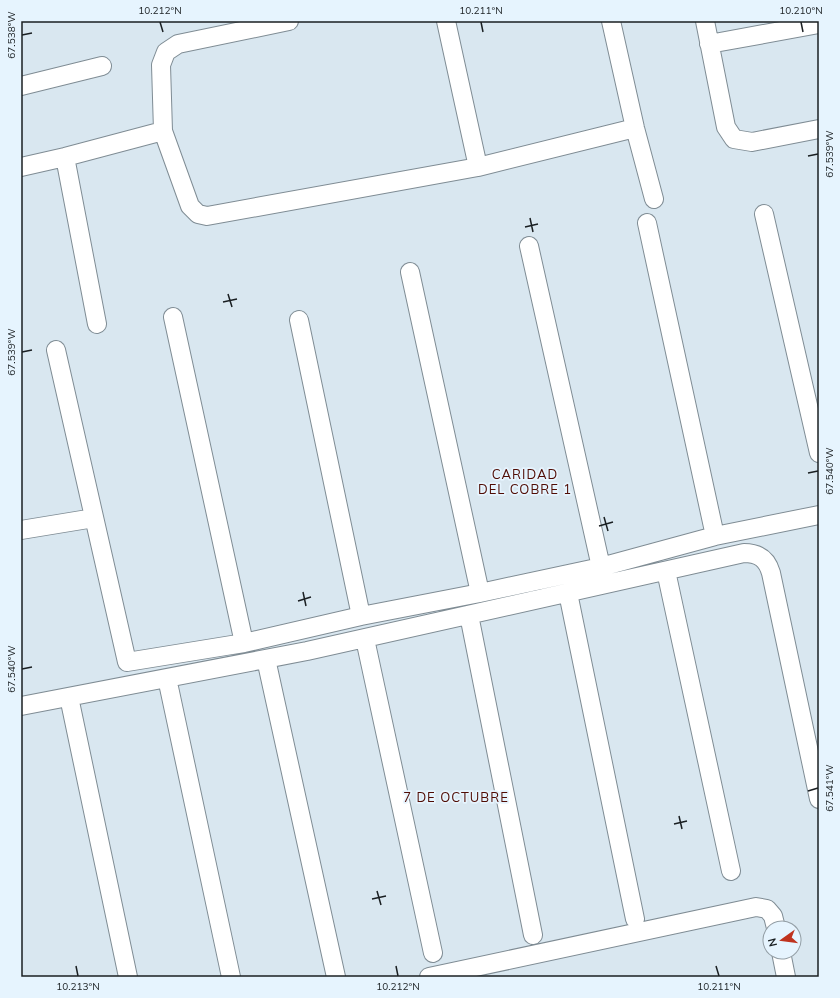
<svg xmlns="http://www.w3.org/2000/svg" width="840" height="998" font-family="Mulish,sans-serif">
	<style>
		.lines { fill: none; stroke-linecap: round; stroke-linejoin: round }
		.street-casing { stroke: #7f8c94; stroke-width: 20 }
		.street { stroke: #fff; stroke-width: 18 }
		.ticks { fill: none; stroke: #1a1f22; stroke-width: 1.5 }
		.labels { text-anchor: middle; stroke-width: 3.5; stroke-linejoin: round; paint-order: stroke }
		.neighbourhood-label { font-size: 13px; letter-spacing: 1px; fill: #500c04; stroke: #e6f4fe }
		.neatline { fill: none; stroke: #1a1f22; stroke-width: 1.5 }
		.ticks-label { font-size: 10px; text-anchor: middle; fill: #1a1f22 }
	</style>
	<rect width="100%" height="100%" fill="#d9e7f0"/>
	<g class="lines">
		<defs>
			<path id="street" d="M289,21L178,44L166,52L161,65L163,131L190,206L198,214L207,216L478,167L635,128
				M446,21L478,167
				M611,21L635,128L654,199
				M705,21L726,127L734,139L752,142L819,129
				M709,44L819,24
				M21,86L102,66
				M65,157L97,324
				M21,167L65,157L163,131
				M764,214L819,453
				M647,223L715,536
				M529,246L601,567L715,536L819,515
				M410,272L480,593
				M173,317L244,643
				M299,320L361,616
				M56,350L127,662L244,643L361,616L480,593L601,567
				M21,530L94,518
				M666,571L731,871
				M568,593L635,919
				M469,615L533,935
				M365,639L433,953
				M266,659L336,977
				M167,678L231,977
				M69,697L128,977
				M21,706L307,651L744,553C759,553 767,559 771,573L819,799
				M781,952L786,977
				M429,977L756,907L767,909L773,916L776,928"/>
		</defs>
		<use href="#street" class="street-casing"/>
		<use href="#street" class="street"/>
	</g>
	<path class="ticks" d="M160,22L163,32M481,22L483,32M801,22L803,32M22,35L32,33M808,156L818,154M530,218L533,232M525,227L538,224M228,294L232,307M223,302L237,299M22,352L32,350M808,473L818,471M604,517L608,531M599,526L613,522M303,592L306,606M298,601L311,597M22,669L32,667M808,791L818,788M679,816L682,829M674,824L687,821M377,891L381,905M372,899L386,896M76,966L78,976M396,966L398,976M716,966L719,976"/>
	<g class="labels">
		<g class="neighbourhood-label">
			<text x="525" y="479">CARIDAD<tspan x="525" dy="15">DEL COBRE 1</tspan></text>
			<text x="456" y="802">7 DE OCTUBRE</text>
		</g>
	</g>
	<rect width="840" height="998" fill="none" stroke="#e6f4fe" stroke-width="44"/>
	<g transform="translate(782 940) rotate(256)"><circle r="19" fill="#e6f4fe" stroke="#949fa6"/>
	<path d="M0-3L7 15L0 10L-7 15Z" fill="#bf331f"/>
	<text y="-6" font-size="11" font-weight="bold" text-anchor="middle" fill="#1a1f22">N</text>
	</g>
	<rect x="22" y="22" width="796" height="954" class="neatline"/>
	<g class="ticks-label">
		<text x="160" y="14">10.212°N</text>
		<text x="481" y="14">10.211°N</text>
		<text x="801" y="14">10.210°N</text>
		<text transform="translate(11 35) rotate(-90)" y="4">67.538°W</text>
		<text transform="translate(829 154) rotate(-90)" y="4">67.539°W</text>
		<text transform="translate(11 352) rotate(-90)" y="4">67.539°W</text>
		<text transform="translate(829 471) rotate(-90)" y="4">67.540°W</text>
		<text transform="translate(11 669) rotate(-90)" y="4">67.540°W</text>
		<text transform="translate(829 788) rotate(-90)" y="4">67.541°W</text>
		<text x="78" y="990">10.213°N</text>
		<text x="398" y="990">10.212°N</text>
		<text x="719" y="990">10.211°N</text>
	</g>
</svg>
